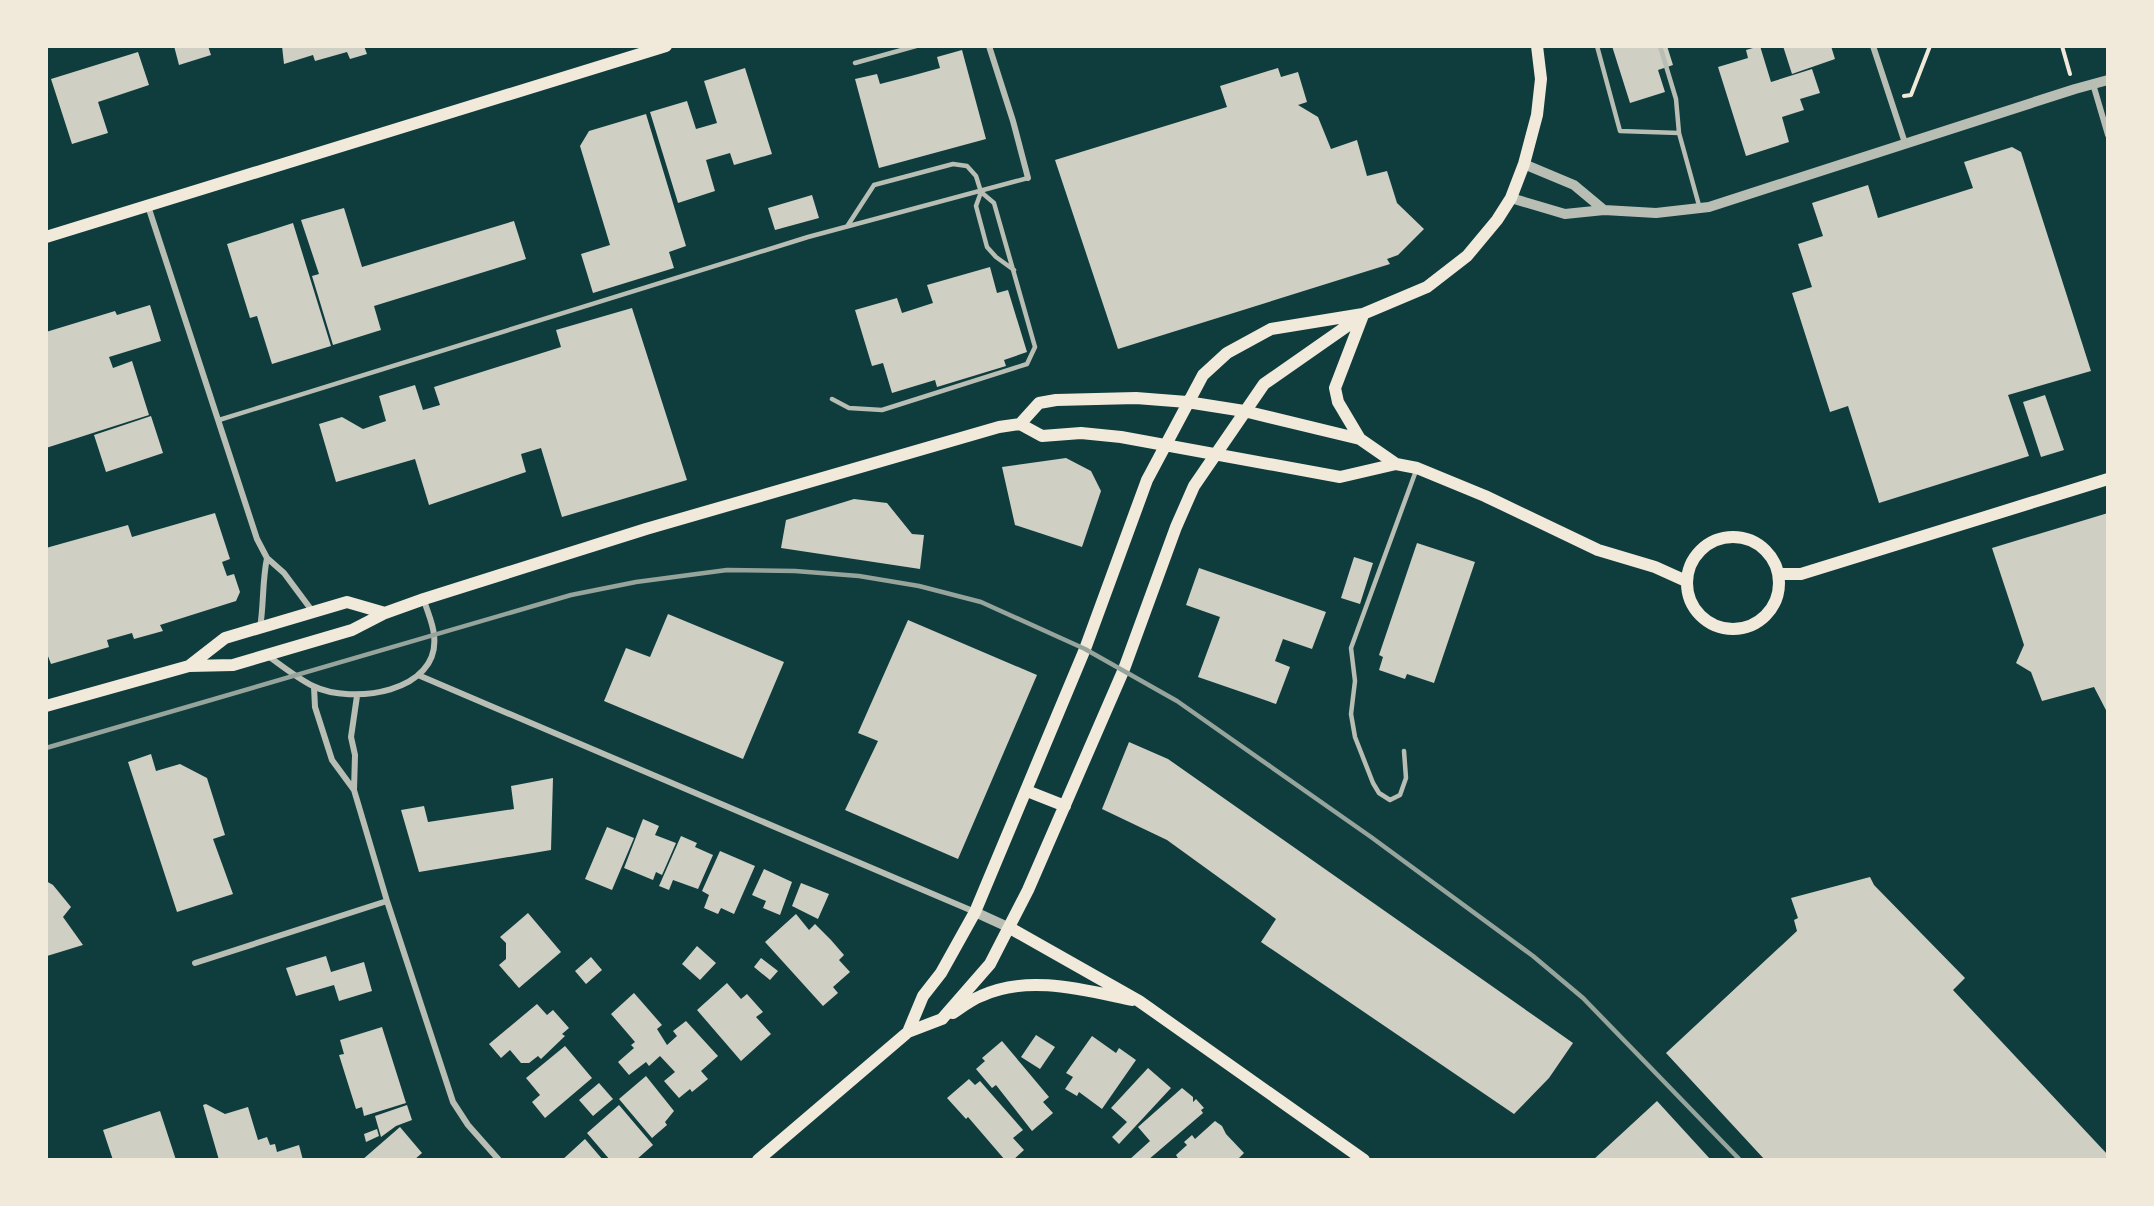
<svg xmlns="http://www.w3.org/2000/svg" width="2154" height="1206" font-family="'Nunito Sans',sans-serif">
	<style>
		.building { fill: #cfcfc3 }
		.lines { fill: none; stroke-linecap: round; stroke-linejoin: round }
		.path { stroke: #f1e9da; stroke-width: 4 }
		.service { stroke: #b8beb3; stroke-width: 4.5 }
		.minor { stroke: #b8beb3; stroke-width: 6 }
		.tertiary { stroke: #b8beb3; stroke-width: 10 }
		.secondary { stroke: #f1e9da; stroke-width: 12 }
		.rail { stroke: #97a49c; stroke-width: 4.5 }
	</style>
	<rect width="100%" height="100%" fill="#0f3d3e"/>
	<path class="building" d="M174,46H208L211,55L179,65Z
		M282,46H364L367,54L350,59L347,52L315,61L313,55L284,64Z
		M1612,46H1667L1673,65L1658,70L1665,92L1630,103Z
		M1760,46L1771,82L1812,69L1820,93L1800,99L1804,110L1782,117L1789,142L1746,156L1718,67L1748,58L1746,50Z
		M1783,46H1831L1835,59L1792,74Z
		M962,50L986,139L879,168L855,79L877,74L880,84L911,76L940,68L937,57Z
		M138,52L149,85L98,102L108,133L72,144L51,79Z
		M745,68L772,154L734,165L730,153L706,160L715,191L678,203L650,112L687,101L696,129L717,123L704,81Z
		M1278,68L1281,77L1298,72L1307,102L1298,105L1318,117L1331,149L1357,140L1367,176L1387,171L1397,203L1424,229L1398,255L1387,259L1390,264L1118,349L1055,160L1227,107L1220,86Z
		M646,114L686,246L669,252L674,268L593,293L581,254L610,245L580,146L589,131Z
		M2012,147L2021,152L2091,371L2008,395L2029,456L1879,503L1848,406L1830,412L1792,293L1812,287L1798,244L1823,236L1812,203L1868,185L1878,218L1973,188L1964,162Z
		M812,195L819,218L775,230L768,208Z
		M344,208L362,267L514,221L526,259L374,306L381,330L333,345L312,276L319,274L301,220Z
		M293,223L331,346L272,364L257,316L250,318L227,244Z
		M990,267L997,293L1008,290L1027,352L1004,360L1006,366L937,387L935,380L892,393L883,363L872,366L855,310L897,298L902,313L933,303L927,285Z
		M150,305L161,341L109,357L113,368L132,361L149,415L46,448V332L115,311L117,315Z
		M632,308L687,480L562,517L541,448L521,454L526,472L429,505L415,459L336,482L319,424L342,417L363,429L386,421L379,396L415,385L423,410L440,405L434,387L561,347L556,330Z
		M2045,395L2064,450L2041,457L2023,402Z
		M151,416L163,453L106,472L94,435Z
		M1066,458L1091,471L1101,491L1082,547L1015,525L1002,467Z
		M854,499L887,503L912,534L924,535L920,569L781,548L786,520Z
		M215,513L230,559L222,562L227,576L234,574L240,592L236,601L160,625L163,631L134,639L132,633L107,640L109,647L51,664L46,651V548L128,525L132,537Z
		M2108,513V714L2094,687L2042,701L2031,672L2016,663L2024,645L1992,548Z
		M1417,543L1475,562L1434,683L1407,674L1405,679L1379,670L1383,657L1379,655Z
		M1354,557L1373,563L1360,604L1341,598Z
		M1199,568L1326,612L1312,649L1283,639L1275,661L1290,667L1276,704L1198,677L1220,617L1186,605Z
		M668,614L784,662L743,759L604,701L626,648L650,657Z
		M908,620L1037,675L958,859L845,810L878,741L858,733Z
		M1129,742L1168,759L1573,1043L1549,1078L1514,1114L1261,942L1276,919L1167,840L1102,809Z
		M151,754L156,771L180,764L207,778L225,835L213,839L233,894L177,912L128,762Z
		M553,778L551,850L419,872L401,810L424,806L428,822L514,809L511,786Z
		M643,819L659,826L655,835L676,843L662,875L656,872L653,880L624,868Z
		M607,827L634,838L612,890L585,879Z
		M681,836L697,843L695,847L713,855L698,889L673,880L669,890L659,886Z
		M720,851L755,866L734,914L721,908L718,914L704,908L709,895L702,891Z
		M764,869L792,882L780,915L763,908L766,901L752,895Z
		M1870,877L1874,885L1965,978L1953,990L2108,1155V1160H1765L1666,1053L1797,931L1794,920L1798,918L1791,898Z
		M46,881L53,885L71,907L63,917L83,945L47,956Z
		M801,883L829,894L818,919L792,906Z
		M528,913L561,952L519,988L499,965L506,959V943L500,937Z
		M796,914L809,930L815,924L831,940L844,955L839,960L850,972L833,987L838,993L823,1006L765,942Z
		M697,946L716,963L700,980L682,964Z
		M326,956L331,972L364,962L372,991L339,1001L334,985L296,996L286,968Z
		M591,957L602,970L586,984L575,971Z
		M761,958L778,971L770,980L754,967Z
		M727,983L741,999L747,994L763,1012L756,1017L771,1034L741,1061L697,1010Z
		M634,993L662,1025L657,1029L667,1045L677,1036L673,1031L686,1021L718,1056L701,1071L708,1079L692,1092L690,1089L679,1098L664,1081L675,1072L660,1056L649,1066L646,1062L629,1075L618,1062L634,1048L631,1045L635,1042L611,1014Z
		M537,1004L547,1015L553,1010L569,1028L562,1034L565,1036L541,1059L538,1056L529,1063H521L510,1050L501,1058L489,1044Z
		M382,1027L406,1103L364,1116L362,1107L356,1109L339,1055L344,1054L340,1040Z
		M1036,1035L1055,1047L1040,1069L1021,1057Z
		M1092,1036L1116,1053L1119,1048L1136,1060L1102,1109L1079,1092L1077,1096L1065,1089L1073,1077L1066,1073Z
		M1002,1041L1049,1097L1043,1102L1053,1113L1032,1131L996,1085L992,1088L976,1069L985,1061L982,1058Z
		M565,1046L592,1078L545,1118L532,1102L540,1095L526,1078Z
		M1148,1068L1171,1088L1119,1144L1112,1137L1127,1122L1111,1108Z
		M646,1076L674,1111L665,1122L667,1125L652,1138L619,1099Z
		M969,1079L975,1085L980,1081L1023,1130L1013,1138L1024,1150L1013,1160H1005L968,1117L966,1119L947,1098Z
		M599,1083L613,1099L593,1116L579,1100Z
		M1182,1088L1193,1097V1102L1196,1099L1204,1108L1201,1110L1203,1113L1148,1160H1129L1150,1141L1138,1127Z
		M1657,1101L1711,1160H1593Z
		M206,1104L225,1114L248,1107L258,1140L267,1137L270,1145L275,1144L277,1152L299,1145L303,1160H219L203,1105Z
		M407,1105L412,1120L396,1126L381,1137L375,1116Z
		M619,1105L653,1145L636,1160H610L587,1133Z
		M160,1111L176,1160H113L103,1130Z
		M1215,1121L1222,1126L1226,1134L1244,1153L1237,1160H1179L1176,1155L1187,1145L1184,1142L1192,1135L1195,1139Z
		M400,1127L422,1153L414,1160H362Z
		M377,1129L379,1136L366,1142L364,1134Z
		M585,1139L603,1160H562Z"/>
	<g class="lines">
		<path class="path" d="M2062,46L2070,74
			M1904,96L1911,95L1930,46"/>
		<path class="service" d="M1597,46L1620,131L1679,133L1700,209
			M1660,46L1676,99L1679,133
			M855,63L916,46
			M981,192L976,206L987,247L996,257L1014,270
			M832,399L849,408L882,410L1027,364L1035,347L994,203L981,192L976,176L967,166L953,164L874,185L848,225
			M219,420L808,237L1028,178
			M1404,751L1406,778L1400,795L1390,800L1379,793L1373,783L1355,737L1351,714L1355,681L1351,648L1417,468"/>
		<path class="minor" d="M989,46L1013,121L1028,178
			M1873,46L1905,143
			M2093,84L2108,135
			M148,206L257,539L267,558L284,573L313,612
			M260,628C264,604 262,582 267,558
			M267,655C282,666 297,678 313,686C351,705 441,693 434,635C433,623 427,611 424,600
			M418,675L975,912
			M314,687L315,707L332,760L354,790L387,901L453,1102L468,1125L499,1160
			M354,790L355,755L351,737L357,696
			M195,963L387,901"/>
		<path class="tertiary" d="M1524,164L1574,185L1604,210
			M1511,198L1565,214L1604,210L1656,213L1709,207L2075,89L2108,80
			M975,912L1010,928"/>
		<path class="secondary" d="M46,237L666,46
			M1020,424L1039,403L1056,400L1136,398L1187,402L1244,411L1360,439L1396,464
			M1360,439L1338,402L1335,388L1363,315
			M1687 583a46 46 0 1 1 92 0a46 46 0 1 1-92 0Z
			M1779,574H1801L2108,479
			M189,666L225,638L347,602L385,613
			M46,706L189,666L233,665L352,630L385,613L424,599L646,529L999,427L1020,424L1042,436L1081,433L1121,437L1340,477L1396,464L1417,468L1485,496L1598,550L1655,567L1686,581
			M1027,791L1065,806
			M1010,928L1139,1001L1364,1160
			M953,1013C962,1007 971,1000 981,996C1028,974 1084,990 1132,1000
			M908,1032L923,996L941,973L975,912L1085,649L1147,480L1203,375L1227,353L1271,329L1363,314L1427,287L1467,256L1497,220L1511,198L1524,164L1537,115L1541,79L1537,46
			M758,1160L908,1032L942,1019L990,964L1028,890L1124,669L1176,527L1194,486L1264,384L1360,317"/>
		<path class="rail" d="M46,748L571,595L636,582L727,570L795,571L859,576L919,586L981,602L1085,649L1177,701L1371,837L1533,956L1583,998L1740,1160"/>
	</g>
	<rect width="2154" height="1206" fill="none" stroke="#f1e9da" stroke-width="96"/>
</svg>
